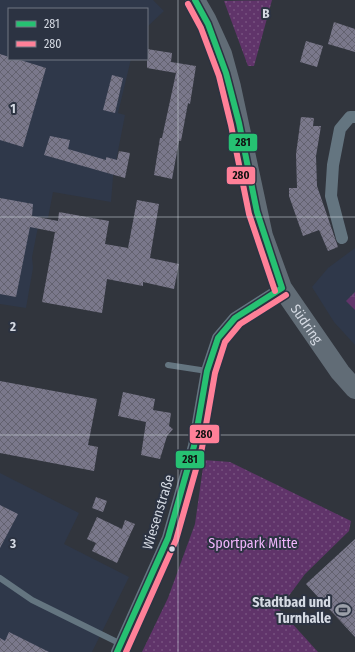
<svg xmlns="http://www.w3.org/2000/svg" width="355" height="652" font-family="'Fira Sans Condensed',sans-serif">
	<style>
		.built { fill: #2f384a }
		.grass { fill: url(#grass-tufts) }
		.park { fill: url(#park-dots) }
		.building { fill: url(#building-cross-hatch) }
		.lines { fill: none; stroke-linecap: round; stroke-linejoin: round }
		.lane { stroke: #647580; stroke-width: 6 }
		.street { stroke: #647580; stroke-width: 12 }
		.primary { stroke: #616c76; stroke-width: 20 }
		.bus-1-casing { stroke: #2c3342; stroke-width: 9 }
		.bus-2-casing { stroke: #2c3342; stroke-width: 9 }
		.bus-1 { stroke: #26c172; stroke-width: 6 }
		.bus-2 { stroke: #ff8098; stroke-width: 6 }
		.grid { fill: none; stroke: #d5dae3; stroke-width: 1; stroke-opacity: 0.55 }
		.bus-dot { fill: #d5dae3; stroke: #2c3342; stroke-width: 1.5 }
		.labels { text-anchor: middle; stroke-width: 4; stroke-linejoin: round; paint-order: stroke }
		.street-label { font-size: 14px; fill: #d5dae3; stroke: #2c3342 }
		.park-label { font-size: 14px; fill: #f1b5fd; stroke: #2c3342 }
		.poi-label { font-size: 14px; font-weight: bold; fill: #d5dae3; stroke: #2c3342; text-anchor: end }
		.grid-label { font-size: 13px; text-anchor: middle; font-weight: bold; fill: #d5dae3; stroke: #2c3342; stroke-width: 4; stroke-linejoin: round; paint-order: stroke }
		.line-badge { stroke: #2c3342; stroke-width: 1.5 }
		.pale-badge-label { font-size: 11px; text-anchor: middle; font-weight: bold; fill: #111 }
	</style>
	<defs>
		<pattern id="grass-tufts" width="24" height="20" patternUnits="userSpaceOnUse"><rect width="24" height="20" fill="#60346a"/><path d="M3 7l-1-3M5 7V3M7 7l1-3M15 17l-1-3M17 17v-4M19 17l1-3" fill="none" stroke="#76517f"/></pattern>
		<pattern id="park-dots" width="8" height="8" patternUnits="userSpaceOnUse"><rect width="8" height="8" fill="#60346a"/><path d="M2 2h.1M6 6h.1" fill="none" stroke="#76517f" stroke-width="1.8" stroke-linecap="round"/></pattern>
		<pattern id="building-cross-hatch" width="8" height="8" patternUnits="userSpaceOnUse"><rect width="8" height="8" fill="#7a788b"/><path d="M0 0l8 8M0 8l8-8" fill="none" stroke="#63626f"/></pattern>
	</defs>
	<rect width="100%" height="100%" fill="#31353d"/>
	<path class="built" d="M0,0H153L164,11L147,27V9H9V59H131L118,113L125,115L113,177L111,202L53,192L48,218L40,217L32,257L33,268L26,308L0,304Z
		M355,248V345L334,322L312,287L328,268Z
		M0,473L79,513L64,544L129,577L92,652H0Z"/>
	<path class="grass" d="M355,292V310L346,301Z"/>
	<path class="park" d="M272,0L254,66H248L224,1Z
		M204,460L230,462L351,521L349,531L305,574L279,609L318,652H142L168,598L195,524Z"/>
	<path class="building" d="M334,22L355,29V52L328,44Z
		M306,41L323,46L317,67L300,62Z
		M147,49L172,53L171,62L196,66L190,104L188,103L181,141H179L172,179L154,175L160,138H162L176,73L147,68Z
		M0,54L9,57V59H17L46,68L23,147L0,140Z
		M112,75L123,78L115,113L103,110Z
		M301,117L314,118L313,126H321L316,156L317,186L338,247L328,251L319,230L303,236L289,196V188H297L296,154Z
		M50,136L70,140L68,149L106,160V157L117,160L119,151L130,153L125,178L44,155Z
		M0,198L33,204L32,216L58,221L59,212L109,221L105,244L128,248L137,200L159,204L150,258L179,264L174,289L143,282V286L107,279L102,313L42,302L55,232L30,227L16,297L0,294Z
		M0,381L97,399L88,445L98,447L94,471L0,453Z
		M123,392L155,399L153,410L171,413L169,426L173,429L167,436L160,459L141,455L146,422L118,416Z
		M96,497L107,501L103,512L92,508Z
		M0,505L18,514L0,548Z
		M97,517L122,529L125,520L135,524L117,563L92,551L96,543L87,539Z
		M355,539V637L306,584Z
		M9,632L49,652H0V638L5,641Z"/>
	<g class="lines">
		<path class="lane" d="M168,365L207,371
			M0,578L32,600L121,644"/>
		<path class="street" d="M342,238L331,196L333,165L340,129L350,117H355
			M117,652L168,538L194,446L207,371L218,338L235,318L282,288"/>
		<path class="primary" id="s1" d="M195,0L206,19L222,54L231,87L263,236L282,288L340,372L355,389"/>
		<defs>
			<path id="bus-1" d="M195,0L208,24L226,73L239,123L257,212L282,288
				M117,652L168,538L194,446L207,371L218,338L235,318L282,288"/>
			<path id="bus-2" d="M188,4L201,28L219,76L231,125L249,214L275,291
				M126,652L176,540L202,448L215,373L225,342L240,324L286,295"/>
		</defs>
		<use href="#bus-1" class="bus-1-casing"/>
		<use href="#bus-2" class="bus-2-casing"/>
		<use href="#bus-1" class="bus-1"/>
		<use href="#bus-2" class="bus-2"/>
	</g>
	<path class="grid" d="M178,0V652M0,217H355M0,435H355"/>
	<defs>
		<symbol id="stadium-bare" viewBox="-9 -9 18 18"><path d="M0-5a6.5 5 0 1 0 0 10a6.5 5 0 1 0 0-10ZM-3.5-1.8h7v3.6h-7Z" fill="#9ca0a9" stroke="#2c3342" stroke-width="2.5" paint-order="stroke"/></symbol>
	</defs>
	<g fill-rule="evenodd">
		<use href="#stadium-bare" x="332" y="599" width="22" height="22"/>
	</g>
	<circle class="bus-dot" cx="172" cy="549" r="3.5"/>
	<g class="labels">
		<g class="street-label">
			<text dy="5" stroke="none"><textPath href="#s1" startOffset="346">Südring</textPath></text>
			<text transform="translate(158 512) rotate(-73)" y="5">Wiesenstraße</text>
		</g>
		<g class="park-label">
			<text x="253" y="548">Sportpark Mitte</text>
		</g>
		<g class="poi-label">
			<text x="331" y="607">Stadtbad und<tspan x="331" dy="16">Turnhalle</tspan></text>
		</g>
	</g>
	<g class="grid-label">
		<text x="266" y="18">B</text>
		<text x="13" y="113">1</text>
		<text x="13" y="331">2</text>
		<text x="13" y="548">3</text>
	</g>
	<g class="line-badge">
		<rect x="228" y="133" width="30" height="19" rx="4" fill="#26c172"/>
		<rect x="226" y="166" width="30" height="19" rx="4" fill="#ff8098"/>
		<rect x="189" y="424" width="31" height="20" rx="4" fill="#ff8098"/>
		<rect x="175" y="450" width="30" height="19" rx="4" fill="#26c172"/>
	</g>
	<g class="pale-badge-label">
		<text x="243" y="146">281</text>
		<text x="241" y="179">280</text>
		<text x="204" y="438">280</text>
		<text x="190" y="463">281</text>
	</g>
	<rect x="8" y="8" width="140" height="52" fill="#2c3342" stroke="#707682"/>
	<rect x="16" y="21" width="20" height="6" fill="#26c172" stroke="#707682"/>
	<text x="44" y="28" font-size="12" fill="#d5dae3">281</text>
	<rect x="16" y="41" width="20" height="6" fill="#ff8098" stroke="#707682"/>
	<text x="44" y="48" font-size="12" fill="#d5dae3">280</text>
</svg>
